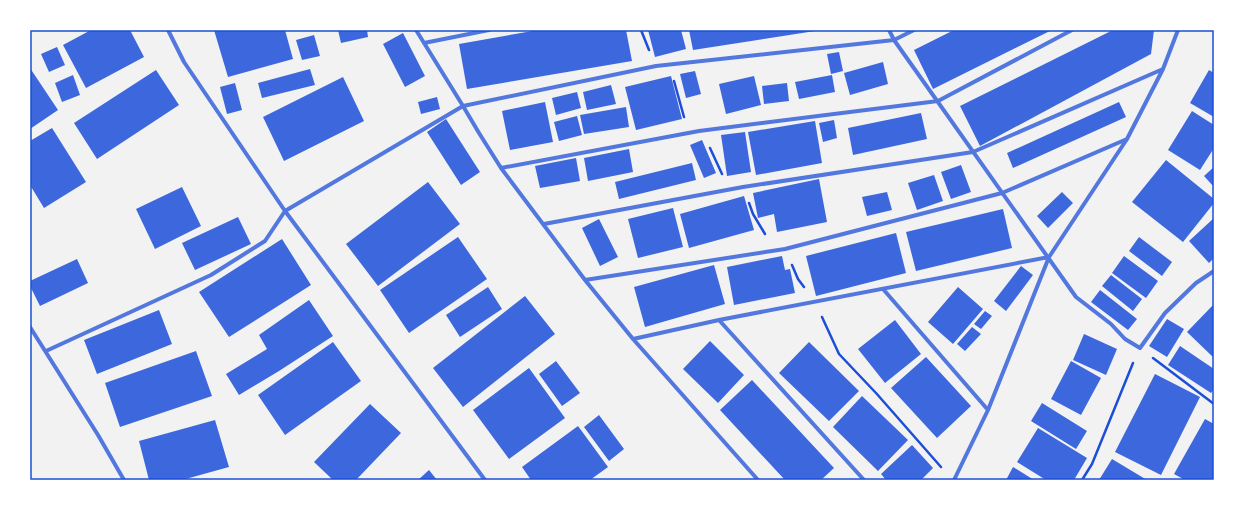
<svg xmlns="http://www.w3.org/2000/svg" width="1244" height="510" font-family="Jost,sans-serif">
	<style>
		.building { fill: #3d67dc }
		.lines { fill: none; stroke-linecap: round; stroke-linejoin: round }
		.path { stroke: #1d4ed8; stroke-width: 2.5 }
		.minor { stroke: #5277de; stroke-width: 4 }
		.neatline { fill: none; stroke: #1d4ed8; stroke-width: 1.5 }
	</style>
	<rect width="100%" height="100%" fill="#f2f2f2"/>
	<path class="building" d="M91,30H130L144,57L86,88L63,45Z
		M214,30H285L293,59L228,77Z
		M338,30H367L368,37L341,43Z
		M538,30H626L632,61L467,89L459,44Z
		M648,30H681L686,49L655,57Z
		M689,30H815V31L693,50Z
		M954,30H1052L933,89L914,50Z
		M1113,30H1154L1151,54L980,146L960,106Z
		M403,33L425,76L405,87L383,44Z
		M314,35L320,56L302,60L296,40Z
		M57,47L65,65L49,72L41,54Z
		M839,52L843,71L831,74L827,54Z
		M883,62L888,84L850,95L844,73Z
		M30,68L58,110L30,129Z
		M310,69L315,85L262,98L258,83Z
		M156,70L179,105L97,159L74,123Z
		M1209,70L1214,73V117L1190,103Z
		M695,71L701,94L686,98L680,74Z
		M73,75L80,95L62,102L55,83Z
		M832,75L835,92L799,99L795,82Z
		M671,76L682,119L636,130L625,87Z
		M754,76L761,105L726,114L719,84Z
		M343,77L364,121L284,161L263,117Z
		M235,83L242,110L227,114L220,87Z
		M787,83L789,101L764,104L762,86Z
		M611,85L616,104L587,110L583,92Z
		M577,92L581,108L556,115L552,98Z
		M437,97L440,109L421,114L418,102Z
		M545,102L553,142L510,150L502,111Z
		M1119,102L1126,117L1013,168L1007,153Z
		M626,107L629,127L584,134L580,115Z
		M1192,111L1214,125V148L1200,170L1168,150Z
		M921,113L927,139L853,155L848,128Z
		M577,116L582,135L559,141L554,122Z
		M446,119L480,172L461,185L427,132Z
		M834,120L837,138L823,142L819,123Z
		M815,121L822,163L756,175L748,132Z
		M52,128L86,182L44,208L30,185V141Z
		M745,132L751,172L727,176L721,135Z
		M702,140L716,173L704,178L690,145Z
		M629,149L633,172L588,181L584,158Z
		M576,158L580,181L540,188L535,166Z
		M1166,160L1214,199V203L1183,242L1132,202Z
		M692,163L696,180L619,199L615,182Z
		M961,165L971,192L951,199L941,172Z
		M1214,167V187L1204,176Z
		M934,175L943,201L917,210L908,183Z
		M819,179L827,222L777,232L774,214L758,218L753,193Z
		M428,182L460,224L378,286L346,244Z
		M182,187L201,226L155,249L136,209Z
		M887,192L892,210L867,216L862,197Z
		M1062,192L1073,203L1048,228L1037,216Z
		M744,196L754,230L689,248L680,214Z
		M673,208L683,247L638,258L628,219Z
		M1003,209L1012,248L916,271L906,232Z
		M238,217L251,244L195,270L182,243Z
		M1214,218V258L1209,263L1189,241Z
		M599,219L618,257L600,266L582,228Z
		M896,233L906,273L816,296L806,256Z
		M458,237L487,279L409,333L380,290Z
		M1139,237L1172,262L1162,276L1129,251Z
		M282,239L311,285L229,337L199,292Z
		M782,256L785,270L790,269L795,293L734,305L727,267Z
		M1124,256L1158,281L1146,298L1112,273Z
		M77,259L88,283L40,306L30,286V281Z
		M714,265L725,304L645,327L634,287Z
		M1021,266L1033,275L1006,311L994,301Z
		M1111,275L1142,299L1133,311L1102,286Z
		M488,287L502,309L460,337L446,315Z
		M958,287L983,309L953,344L928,322Z
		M1100,290L1137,319L1128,330L1091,302Z
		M525,296L555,334L463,407L433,368Z
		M309,300L333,336L279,371L239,395L226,374L267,349L259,335Z
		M1214,304V358L1187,332Z
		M159,310L172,344L97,374L84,340Z
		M985,311L992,316L981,329L974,324Z
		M1167,319L1184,329L1167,357L1149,346Z
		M895,320L921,354L885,383L858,349Z
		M972,327L981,334L965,351L957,344Z
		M1084,334L1117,349L1106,375L1073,360Z
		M710,341L744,375L718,403L683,369Z
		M333,342L361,381L285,435L258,395Z
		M809,342L859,391L829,421L779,373Z
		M1180,346L1214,369V389L1211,393L1168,365Z
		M196,351L212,396L120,427L105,383Z
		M926,357L971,406L937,438L891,388Z
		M556,361L580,393L562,406L539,374Z
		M1071,361L1101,378L1081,415L1051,399Z
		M529,368L565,418L509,459L473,410Z
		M1155,374L1200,397L1161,475L1115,452Z
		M752,380L834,468L821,480H785L720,410Z
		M862,396L908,440L878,471L833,427Z
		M1042,403L1087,431L1076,449L1031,421Z
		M370,404L401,433L356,480H333L314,462Z
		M599,415L624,449L609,461L584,427Z
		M1205,419L1214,424V480H1185L1174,474Z
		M215,420L229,467L182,480H149L139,441Z
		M578,426L608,467L590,480H531L522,467Z
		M1038,428L1087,458L1074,480H1046L1017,462Z
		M912,445L933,468L921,480H886L881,474Z
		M1112,459L1147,480H1099Z
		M1013,467L1034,480H1006Z
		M429,470L437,480H418Z"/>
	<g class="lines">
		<path class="path" d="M641,30L649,50
			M674,81L684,117
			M710,148L722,174
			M749,203L753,214L765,234
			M792,265L798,279L804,287
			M822,317L839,354L876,393L941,467
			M1153,358L1214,404
			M1082,480L1092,464L1133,363"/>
		<path class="minor" d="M168,30L184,62L285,211L485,480
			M416,30L463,106L479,133L501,168L585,280L633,339L758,480
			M889,30L894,40L1076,297L1111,324L1125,339L1140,348L1165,313L1196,283L1214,271
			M424,43L489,30
			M501,168L699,131L938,101L1072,30
			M544,224L743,187L973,152L1163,69
			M585,280L785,249L1002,193L1127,139
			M883,289L988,410
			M719,320L864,480
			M30,327L98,435L124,480
			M633,339L719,320L1049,257
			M46,351L211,275L265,241L285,211L463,106L656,66L894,40L914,30
			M954,480L988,410L1049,257L1127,139L1163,69L1178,30"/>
	</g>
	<rect width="1244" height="510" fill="none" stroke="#ffffff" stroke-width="62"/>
	<rect x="31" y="31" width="1182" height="448" class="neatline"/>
</svg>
